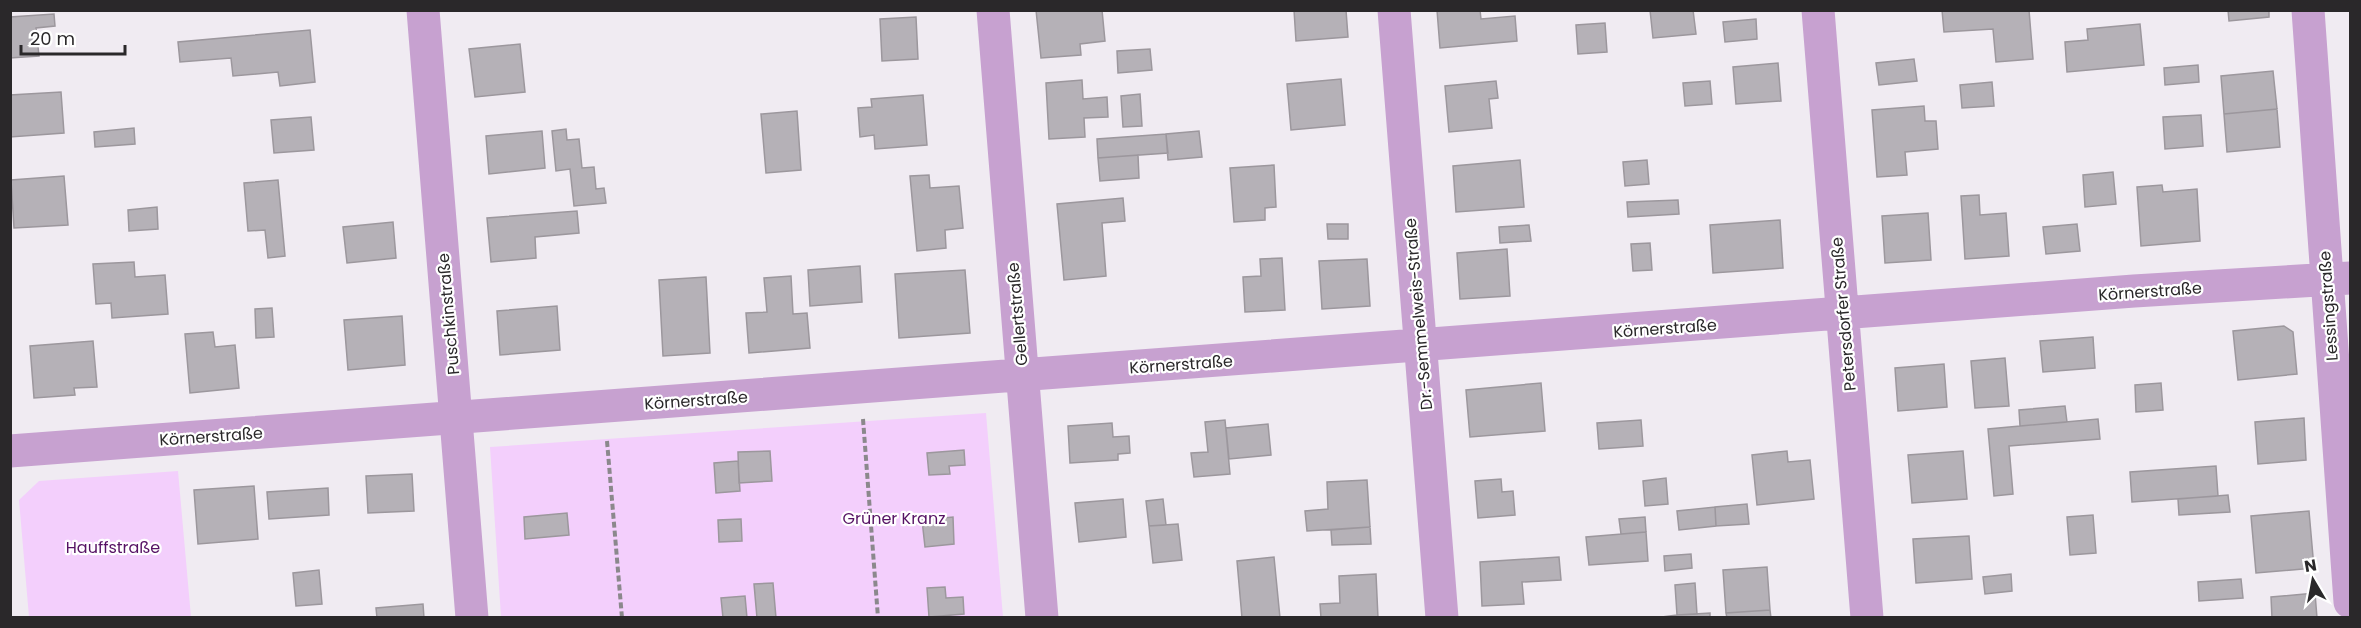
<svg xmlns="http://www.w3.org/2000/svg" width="2361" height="628" font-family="Poppins,sans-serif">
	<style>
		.green { fill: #f3cffc }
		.building { fill: #b5b1b7; stroke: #9c979d; stroke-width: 1.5 }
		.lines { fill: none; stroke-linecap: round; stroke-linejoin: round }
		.path { stroke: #8b888c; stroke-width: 4; stroke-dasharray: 6 3; stroke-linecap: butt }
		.minor { stroke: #c7a1d0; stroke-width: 33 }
		.labels { text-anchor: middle; stroke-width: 4.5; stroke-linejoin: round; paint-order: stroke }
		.street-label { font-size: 16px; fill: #2a282a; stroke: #fff }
		.park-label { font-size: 16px; fill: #561264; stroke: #fff }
	</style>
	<rect width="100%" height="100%" fill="#f0ebf2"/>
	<path class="green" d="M986,413L1003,617H501L490,447Z
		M178,471L191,617H29L19,500L39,481Z"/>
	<path class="building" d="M1036,10H1102L1105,41L1080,44L1081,55L1041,58Z
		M1294,10H1346L1348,37L1296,41Z
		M1437,10H1480L1481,19L1515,16L1517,41L1440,48Z
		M1650,10H1693L1696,34L1653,38Z
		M1942,10H2029L2033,59L1996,62L1993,29L1944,32Z
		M2228,10H2269V17L2229,21Z
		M54,14L55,26L36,28L39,56L10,58V17Z
		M916,17L918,59L882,61L880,19Z
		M1756,19L1757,39L1725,42L1723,22Z
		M1605,23L1607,52L1578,54L1576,25Z
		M2140,24L2144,65L2067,72L2065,42L2088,40L2087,29Z
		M310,30L315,82L280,86L278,72L233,76L231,58L180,62L178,42Z
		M520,44L525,92L475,97L469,49Z
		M1150,49L1152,70L1118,73L1117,51Z
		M1914,59L1917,81L1879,85L1876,63Z
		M1778,63L1781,101L1736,104L1733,67Z
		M2198,65L2199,82L2165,85L2164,68Z
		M2273,71L2277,109L2224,114L2221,76Z
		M1341,79L1345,125L1291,130L1287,84Z
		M1082,80L1083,99L1107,97L1108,117L1084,118L1085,137L1049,139L1046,83Z
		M1496,81L1498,98L1489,99L1492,128L1449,132L1445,86Z
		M1710,81L1712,104L1685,106L1683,83Z
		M1992,82L1994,106L1962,108L1960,85Z
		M61,92L64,133L10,137V95Z
		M1140,94L1142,126L1123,127L1121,96Z
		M923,95L927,145L875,149L874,135L860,137L858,108L872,107L871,99Z
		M1924,106L1925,121H1936L1938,149L1905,152L1907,175L1877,177L1872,110Z
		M2277,109L2280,147L2227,152L2224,114Z
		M797,111L801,170L766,173L761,114Z
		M2201,115L2203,146L2165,149L2163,117Z
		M311,117L314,150L274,153L271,120Z
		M134,128L135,144L95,147L94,132Z
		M566,129L567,140L579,139L582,168L594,167L596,189L604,188L606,203L574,206L570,169L556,171L552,131Z
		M542,131L545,168L489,174L486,136Z
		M1199,131L1202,157L1168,160L1166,134Z
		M1166,134L1168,153L1098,158L1097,139Z
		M1138,155L1139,178L1100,181L1098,158Z
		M1520,160L1524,207L1456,212L1453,166Z
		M1647,160L1649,184L1625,186L1623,162Z
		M1274,165L1276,207L1265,208V220L1234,222L1230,168Z
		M2113,172L2116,204L2085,207L2083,175Z
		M929,175L930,188L959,186L963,228L945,230L946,248L917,251L910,176Z
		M64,176L68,225L14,228L11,180Z
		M278,180L285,256L268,258L265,230L248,231L244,183Z
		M2162,185L2163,192L2197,189L2200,241L2141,246L2137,187Z
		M1979,195L1980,215L2006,213L2009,256L1965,259L1961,196Z
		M1123,198L1125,221L1102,223L1106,276L1064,280L1057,204Z
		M1678,200L1679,214L1628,217L1627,202Z
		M157,207L158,229L129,231L128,210Z
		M577,211L579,233L535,237L536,258L491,262L487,218Z
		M1928,213L1931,260L1885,263L1882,216Z
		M1780,220L1783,268L1713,273L1710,225Z
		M393,222L396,258L347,263L343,227Z
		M1327,224H1348V239H1328Z
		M2077,224L2080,251L2046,254L2043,227Z
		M1529,225L1531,241L1500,243L1499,227Z
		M1650,243L1652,270L1633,271L1631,244Z
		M1507,249L1510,296L1460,299L1457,253Z
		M1282,258L1285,310L1245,312L1243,277L1261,276L1260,259Z
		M1367,259L1370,306L1322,309L1319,261Z
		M134,262L135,277L165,275L168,314L112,318L111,303L96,304L93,264Z
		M860,266L862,302L810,306L808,270Z
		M965,270L970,333L899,338L895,274Z
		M791,276L793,314L807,313L810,348L749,353L746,313L767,312L764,278Z
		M706,277L710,353L663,356L659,280Z
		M557,306L560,350L500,355L497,311Z
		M272,308L274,337L256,338L255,309Z
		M402,316L405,365L348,370L344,320Z
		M2284,326L2293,332L2297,374L2238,380L2233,331Z
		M213,332L215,347L235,345L239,388L190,393L185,334Z
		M2093,337L2095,368L2043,372L2040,341Z
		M93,341L97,387L74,388L75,395L34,398L30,346Z
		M2005,358L2009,406L1975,408L1971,361Z
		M1944,364L1947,407L1898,411L1895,368Z
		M1541,383L1545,431L1470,437L1466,390Z
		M2161,383L2163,410L2136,412L2135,385Z
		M2065,406L2067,422L2020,426L2019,410Z
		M2304,418L2306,460L2258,464L2255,422Z
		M2098,419L2100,439L2009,446L2013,494L1994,496L1988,429Z
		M1225,420L1230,474L1194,477L1191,453L1208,452L1205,422Z
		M1641,420L1643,446L1599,449L1597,423Z
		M1112,423L1113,437L1129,436L1130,453L1118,454V460L1070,463L1068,426Z
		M1268,424L1271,455L1229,459L1226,428Z
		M964,450L965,465L949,466L950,474L929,475L927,453Z
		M770,451L772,481L739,483L738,452Z
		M1787,451L1788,462L1810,460L1814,499L1757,505L1752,455Z
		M1963,451L1967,499L1912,503L1908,455Z
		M738,461L740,491L716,493L714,463Z
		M2216,466L2218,496L2132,502L2130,472Z
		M412,474L414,511L368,513L366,476Z
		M1666,478L1668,504L1645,506L1643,481Z
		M1501,479L1502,492L1513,491L1515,515L1478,518L1475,481Z
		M1367,480L1370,527L1307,531L1305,511L1328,509L1327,482Z
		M254,486L258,539L198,544L194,490Z
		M328,488L329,515L269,519L267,492Z
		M2228,495L2230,512L2179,515L2178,499Z
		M1123,499L1126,537L1079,542L1075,503Z
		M1163,499L1166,525L1149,526L1146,501Z
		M1747,504L1749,524L1716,526L1715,507Z
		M1715,507L1716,526L1679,530L1677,511Z
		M2309,511L2314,568L2256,573L2251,516Z
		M567,513L569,535L525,539L524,517Z
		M2093,515L2096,553L2070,555L2067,517Z
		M953,517L954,544L925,547L922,520Z
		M1645,517L1646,532L1621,534L1619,519Z
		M741,519L742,541L719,542L718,520Z
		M1178,524L1182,560L1153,563L1149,526Z
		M1370,527L1371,544L1332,545L1331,530Z
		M1646,532L1648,561L1589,565L1586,537Z
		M1969,536L1972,579L1916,583L1913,539Z
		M1691,554L1692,568L1665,571L1664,556Z
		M1274,557L1280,618H1242L1237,561Z
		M1559,557L1561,580L1522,582L1524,604L1482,606L1480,562Z
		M1767,567L1770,610L1726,613L1723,570Z
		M319,570L322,604L296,606L293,573Z
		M1376,574L1378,618H1321L1320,604L1340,603L1339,576Z
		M2011,574L2012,591L1985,594L1983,577Z
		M2241,579L2243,598L2199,601L2198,582Z
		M773,583L776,618H757L754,584Z
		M1695,583L1697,614L1677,615L1675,585Z
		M945,587L946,598L963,597L964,614L929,617L927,588Z
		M2315,593L2317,618H2272L2271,597Z
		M745,596L747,618H723L721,598Z
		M423,604L424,618H377L376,608Z
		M1770,610L1771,618H1727L1726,613Z
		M1710,613V618H1654L1677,615Z"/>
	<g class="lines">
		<path class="path" d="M863,419L878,618
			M607,441L622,618"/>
		<path class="minor" d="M423,10L472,618
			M993,10L1042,618
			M1394,10L1442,618
			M1818,10L1867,618
			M2308,10L2350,602
			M10,451L2134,291L2350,278"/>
	</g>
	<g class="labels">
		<g class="street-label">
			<text transform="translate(2150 291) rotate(-4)" y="6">Körnerstraße</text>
			<text transform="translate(2328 306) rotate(-94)" y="6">Lessingstraße</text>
			<text transform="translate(448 314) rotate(-95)" y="6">Puschkinstraße</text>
			<text transform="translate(1017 314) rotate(-95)" y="6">Gellertstraße</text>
			<text transform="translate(1418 314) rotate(-95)" y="6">Dr.-Semmelweis-Straße</text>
			<text transform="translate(1843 314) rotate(-95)" y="6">Petersdorfer Straße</text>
			<text transform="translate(1665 328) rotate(-4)" y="6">Körnerstraße</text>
			<text transform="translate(1181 364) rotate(-4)" y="6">Körnerstraße</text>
			<text transform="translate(696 400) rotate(-4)" y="6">Körnerstraße</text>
			<text transform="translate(211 436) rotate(-4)" y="6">Körnerstraße</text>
		</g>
		<g class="park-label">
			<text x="894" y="524">Grüner Kranz</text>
			<text x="113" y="553">Hauffstraße</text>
		</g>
	</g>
	<rect width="2361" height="628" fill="none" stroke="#2a282a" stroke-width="24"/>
	<g transform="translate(2313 580) rotate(350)" stroke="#ffffff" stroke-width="4.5" paint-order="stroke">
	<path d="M0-4.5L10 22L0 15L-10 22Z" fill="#2a282a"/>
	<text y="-9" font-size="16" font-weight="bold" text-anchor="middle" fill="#2a282a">N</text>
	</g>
	<path d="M21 45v9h104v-9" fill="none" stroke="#2a282a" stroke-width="3"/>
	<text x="30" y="45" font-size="18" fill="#2a282a" stroke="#ffffff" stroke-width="4.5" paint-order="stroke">20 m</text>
</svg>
